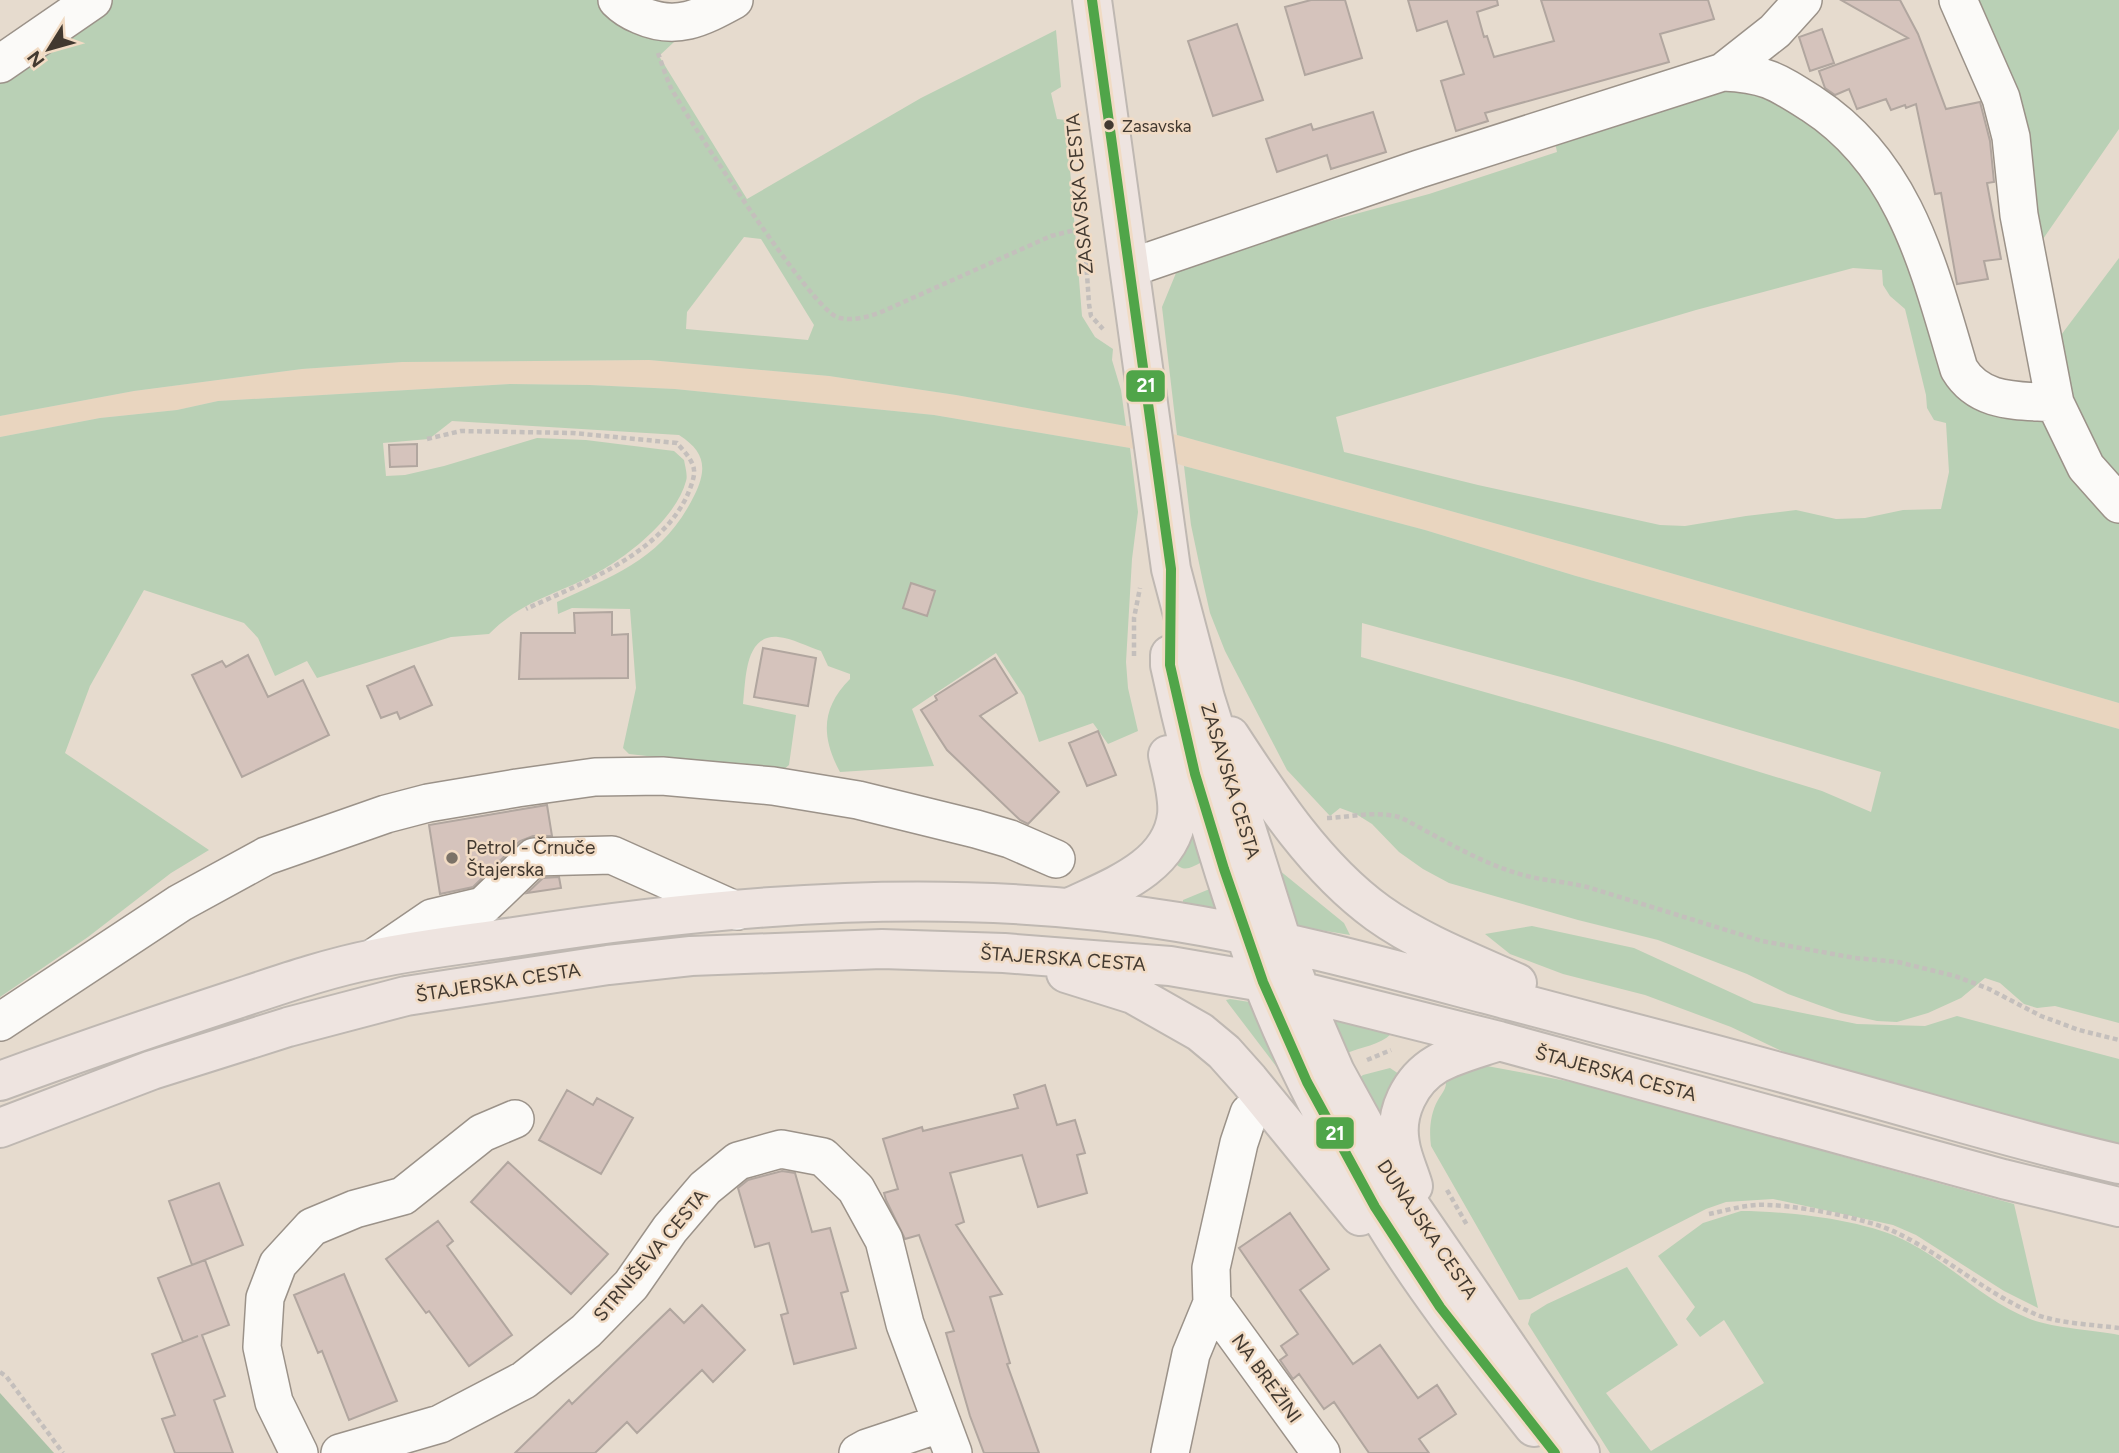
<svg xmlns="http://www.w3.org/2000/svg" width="2119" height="1453" font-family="Figtree,sans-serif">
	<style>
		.built { fill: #e9d5bf }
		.green { fill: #b9d0b5; fill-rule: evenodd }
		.forest { fill: #abc2a7 }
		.building { fill: #d5c3bc; stroke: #b1a69f; stroke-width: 2 }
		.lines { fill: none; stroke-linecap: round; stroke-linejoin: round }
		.minor-casing { stroke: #9b9289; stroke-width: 40 }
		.major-casing { stroke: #bfb8b2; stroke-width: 42 }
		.path { stroke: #c4bfbc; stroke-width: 4.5; stroke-dasharray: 5 3.5; stroke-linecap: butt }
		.minor { stroke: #fbfaf8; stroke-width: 37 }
		.major { stroke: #eee4e0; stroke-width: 38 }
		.bus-1-casing { stroke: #f1dbc4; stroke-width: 16 }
		.bus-1 { stroke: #50a549; stroke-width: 10 }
		.bus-dot { fill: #423930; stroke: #f1dbc4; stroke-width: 2.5 }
		.poi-dot { fill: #7b7267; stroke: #f1dbc4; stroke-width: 2.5 }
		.labels { text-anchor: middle; stroke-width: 5; stroke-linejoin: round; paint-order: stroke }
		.bus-label { font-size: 17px; fill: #423930; stroke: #f1dbc4; text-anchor: start }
		.street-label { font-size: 19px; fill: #423930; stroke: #f1dbc4 }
		.poi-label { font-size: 19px; fill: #423930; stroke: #f1dbc4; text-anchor: start }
		.line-badge { stroke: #f1dbc4; stroke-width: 2.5 }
		.badge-label { font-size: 19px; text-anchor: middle; font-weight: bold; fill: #fff }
	</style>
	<rect width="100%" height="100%" fill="#e6dbce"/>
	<path class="built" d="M649,360L829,376L956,395L1177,435L1591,550L2119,703V729L1576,576L1425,530L1184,466L1130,448L934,415L675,389L590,385L509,384L218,401L177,410L100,418L0,437V416L134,391L302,369L401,362Z"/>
	<path class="green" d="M108,0H606L689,28L659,56L747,199L921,98L1056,30L1061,87L1051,93L1057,119L1066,120L1082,316L1095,337L1113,349L1112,360L1121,390L1126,426L956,395L829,376L649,360L402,362L302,369L134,391L0,416V74ZM744,237L761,239L814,325L808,340L686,329L687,312Z
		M1964,0H2119V129L2034,252Z
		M1751,82L1844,140L1850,164L1867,161L1955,378L2038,413L2119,515V703L1591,550L1177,435L1162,307L1176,273L1209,254L1429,194L1557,152L1555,142ZM1853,268L1882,270L1883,285L1890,296L1905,309L1926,395L1927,408L1934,420L1946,423L1949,472L1941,509L1903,510L1865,518L1836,519L1796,510L1746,516L1685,526L1660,525L1478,485L1344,452L1336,417L1696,310Z
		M2119,258V492L2099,469L2049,351Z
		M510,384L590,385L675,389L934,415L1130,448L1138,512L1132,559L1126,662L1128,688L1138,731L1108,744L1093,723L1039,742L1024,696L996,653L912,709L934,766L840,772C821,737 821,708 850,679V674L828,666L821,651C808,647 792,638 778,637C744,634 746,681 743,704L796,715L789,765L782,771L629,754L623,748L636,688L630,609L572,608L558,614L557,602C617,574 664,558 695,494C708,467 704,451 679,435L452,421L429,439L383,443L386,476L405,475L444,466L537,438L586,440L674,451L684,460C685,466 688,476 686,481C677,516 632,553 602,570C561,594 525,598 489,634L451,637L317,678L307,661L275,676L258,638L244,623L144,590L90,686L65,753L209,850L171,873L88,937L0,997V437L100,418L177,410L218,401Z
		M1184,466L1425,530L1576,576L2119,729V1023L2055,1006L2037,1008L2024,1004L2000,983L1985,978L1961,998L1928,1013L1897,1022L1877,1021L1841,1013L1788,994L1747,974L1658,940L1578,920L1449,883L1423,869L1399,852L1372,824L1356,814L1340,808L1330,816L1287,770L1225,651L1210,613L1203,582L1191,525ZM1362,623L1572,680L1881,772L1871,812L1822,791L1665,743L1361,657Z
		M1193,831L1202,862C1190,868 1184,873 1174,862Z
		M1279,870L1344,923L1350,935L1290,925Z
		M1212,888L1218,911L1183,906V900Z
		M1532,926L1634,948L1754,1003L1857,1024L1925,1026L1957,1016L2119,1059V1147L1805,1062L1731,1027L1645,995L1563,974L1510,954L1485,934Z
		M1230,999L1256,1003L1284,1073L1279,1070L1228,1003L1226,1000Z
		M1334,1020L1339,1021L1391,1034C1380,1045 1361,1047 1347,1053L1331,1023Z
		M1476,1064L1631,1093L1837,1155L2014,1204L2038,1308L2004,1291L1916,1235L1893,1225L1773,1199L1726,1202L1706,1209L1530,1299L1519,1300L1431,1146C1429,1131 1430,1114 1438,1100C1443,1091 1447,1089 1446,1078Z
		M1390,1068L1402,1076L1387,1108L1379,1118L1359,1078L1363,1075Z
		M1741,1211C1787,1211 1868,1220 1908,1242C1951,1264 1984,1301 2030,1319C2052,1328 2094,1330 2119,1335V1453H1610L1528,1324L1531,1314L1547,1304L1627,1267L1678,1345L1606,1393L1651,1451L1764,1383L1724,1320L1700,1337L1686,1319L1695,1307L1658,1256L1703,1223Z"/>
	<path class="forest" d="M0,1393L54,1453H0Z"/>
	<path class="building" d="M1311,0H1345L1362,58L1305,75L1285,7Z
		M1408,0H1497L1498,5L1477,12L1484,37L1487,36L1494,57L1554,41L1541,0H1708L1714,19L1660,34L1669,62L1485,113L1488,121L1456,131L1441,81L1464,74L1447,21L1417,31Z
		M1841,0H1900L1918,34L1946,109L1980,102L1990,141L1994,182L1987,183L2001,259L1984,261L1988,279L1957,284L1941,193L1935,194L1916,104L1906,108L1905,105L1891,110L1886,99L1857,109L1849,89L1835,95L1825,88L1819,71L1908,38Z
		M1237,24L1263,100L1213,116L1188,41Z
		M1822,29L1834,63L1810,71L1799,37Z
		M1373,112L1386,152L1331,169L1327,155L1277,172L1266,139L1311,124L1313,130Z
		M417,444V466L390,467L389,445Z
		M911,583L935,591L927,616L903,608Z
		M612,612V635L628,634V678L519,679L521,633H575L574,613Z
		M763,648L816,658L808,706L754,697Z
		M248,655L268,697L303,680L329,735L242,777L192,675L222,661L226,667Z
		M995,658L1017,693L980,716L1059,792L1028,824L1020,820L947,750L921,710L937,700L935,696Z
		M414,666L432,705L400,719L397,712L381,718L367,686Z
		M1098,731L1116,775L1087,786L1069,743Z
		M547,805L552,836H533L520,841L473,887L440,894L429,825Z
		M559,877L561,888L527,893L543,878Z
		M1045,1085L1057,1125L1075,1120L1085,1153L1077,1155L1087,1193L1038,1207L1022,1155L950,1173L964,1222L956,1225L1002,1294L990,1297L1010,1363L1007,1364L1039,1453H984L970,1416L946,1333L954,1331L919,1235L905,1239L886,1200L884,1193L898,1189L883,1139L922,1127L923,1131L1018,1108L1014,1095Z
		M567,1090L593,1105L597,1098L633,1118L601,1174L539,1140Z
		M508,1162L608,1254L571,1294L471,1202Z
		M782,1171L795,1173L812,1232L830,1228L848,1291L841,1293L856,1348L794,1364L781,1315L788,1313L769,1243L755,1247L738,1188L748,1180Z
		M219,1183L243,1245L192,1265L169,1201Z
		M1290,1213L1329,1269L1300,1290L1353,1364L1380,1345L1418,1398L1437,1385L1456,1414L1419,1439L1429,1453H1369L1334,1402L1324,1409L1299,1374L1293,1379L1280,1360L1287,1355L1281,1346L1298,1334L1239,1248Z
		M438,1221L453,1241L447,1246L512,1335L469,1366L429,1311L426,1313L386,1259Z
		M205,1260L229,1325L202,1335L225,1396L214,1400L233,1453H175L162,1419L175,1415L152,1354L198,1336L183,1342L158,1278Z
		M344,1274L397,1401L349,1420L322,1351L318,1353L294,1295Z
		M702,1305L745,1350L713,1382L702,1370L637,1433L627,1422L595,1453H515L569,1400L572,1404L670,1309L684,1323Z"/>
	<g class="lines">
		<defs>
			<path id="minor" d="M617,0C624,7 630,11 640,15C676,31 701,18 734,0
				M1958,0L2001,98L2011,137L2019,215L2055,403L2086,467L2119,504
				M0,64L93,0
				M1723,72C1766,74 1776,81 1812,104C1906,165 1929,269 1959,369C1980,404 2018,400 2055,403
				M1130,268L1419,169L1723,72L1775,31L1803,0
				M372,959L432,918L483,906L534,857L612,855L737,911
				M0,1022L180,903L266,856L386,814L428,803L517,788L595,777L662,776L773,786L858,800L976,829L1010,839L1056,859
				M1212,1303L1321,1453
				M299,1453L274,1402L262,1347L265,1298L278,1264L312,1227L355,1209L403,1196L482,1133L515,1119
				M340,1453L440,1424L524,1380L586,1331L631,1285L670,1229L705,1188L738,1161L781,1149L823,1157L856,1189L884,1240L905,1324L953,1453
				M858,1453L867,1448L942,1423
				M1170,1453L1191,1354L1212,1303L1211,1268L1239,1143L1249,1113"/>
			<path id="major" d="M1092,0L1171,569L1205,698L1282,942L1300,991L1335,1072L1402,1194L1580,1453
				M1170,655V665C1193,772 1223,878 1262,980C1292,1059 1333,1136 1376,1208C1422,1286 1478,1356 1534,1427
				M1230,736C1271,799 1316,868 1378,913C1420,943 1470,962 1517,983
				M1069,908C1110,888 1171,868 1177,815C1179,796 1172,774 1168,755
				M1066,973L1133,994L1200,1032L1224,1052L1249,1080L1360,1216
				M0,1081C79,1052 158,1025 237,999C282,984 328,968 374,959C420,949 467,944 514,937C732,903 959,885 1178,922C1282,939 1384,967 1486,994C1602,1025 1719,1055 1834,1087C1929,1113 2023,1142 2119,1164
				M0,1128L152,1070L288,1027L406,996L608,965L691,956L882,949L1004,953L1170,966L1263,982L1499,1041L2003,1179L2119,1207
				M1413,1186C1409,1172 1402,1158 1400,1144C1394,1113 1410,1080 1437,1064C1455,1054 1479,1048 1499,1041"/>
		</defs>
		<use href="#minor" class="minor-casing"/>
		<use href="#major" class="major-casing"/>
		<path class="path" d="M658,53C662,64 666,77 671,88C689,121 812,309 837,317C851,322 866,317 879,313L1051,236L1083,228
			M1081,185L1089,304L1091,316L1103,329
			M427,439L461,431L573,433L677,443C683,450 693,460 694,470C695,477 690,489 687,496C659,555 582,583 526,609
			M1134,656V618L1140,588
			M1327,818C1353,817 1377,810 1402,818C1442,839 1483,865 1527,876C1547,881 1567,882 1587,887L1762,941L1855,958L1898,962L1955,976L1989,989L2041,1016L2079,1030L2119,1040
			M1367,1060L1391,1050
			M1447,1190L1467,1225
			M1709,1214C1724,1211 1740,1206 1756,1205C1788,1203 1868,1218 1897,1233C1945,1256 1985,1293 2035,1314C2055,1323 2096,1325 2119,1328
			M0,1372L6,1376L63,1453"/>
		<use href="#minor" class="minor"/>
		<use href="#major" class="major"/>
		<defs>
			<path id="bus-1" d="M1092,0L1171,569L1170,665L1195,774L1224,869L1263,982L1307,1082L1375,1207L1440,1307L1555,1453"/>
		</defs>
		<use href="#bus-1" class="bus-1-casing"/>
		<use href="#bus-1" class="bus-1"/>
	</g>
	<circle class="bus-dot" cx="1109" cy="125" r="6"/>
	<circle class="poi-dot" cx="452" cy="858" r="7"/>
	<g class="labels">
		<g class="bus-label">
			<text x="1122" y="132">Zasavska</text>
		</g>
		<g class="street-label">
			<text transform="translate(1079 194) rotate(-95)" y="7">ZASAVSKA CESTA</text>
			<text transform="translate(1231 781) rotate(73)" y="7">ZASAVSKA CESTA</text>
			<text transform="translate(1063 958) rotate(4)" y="7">ŠTAJERSKA CESTA</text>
			<text transform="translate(498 982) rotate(-9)" y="7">ŠTAJERSKA CESTA</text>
			<text transform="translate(1616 1073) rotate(15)" y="7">ŠTAJERSKA CESTA</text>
			<text transform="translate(1428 1229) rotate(56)" y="7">DUNAJSKA CESTA</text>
			<text transform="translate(650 1255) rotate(-50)" y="7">STRNIŠEVA CESTA</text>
			<text transform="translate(1267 1378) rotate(54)" y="7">NA BREŽINI</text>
		</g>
		<g class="poi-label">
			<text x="466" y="854">Petrol - Črnuče<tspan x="466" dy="22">Štajerska</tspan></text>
		</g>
	</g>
	<g class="line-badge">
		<rect x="1125" y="369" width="41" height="34" rx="7" fill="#50a549"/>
		<rect x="1315" y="1116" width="40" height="34" rx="7" fill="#50a549"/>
	</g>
	<g class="badge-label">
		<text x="1146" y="392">21</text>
		<text x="1335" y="1140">21</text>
	</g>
	<g transform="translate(49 49) rotate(233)" stroke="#f1dbc4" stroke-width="5" paint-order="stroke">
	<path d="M0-5L12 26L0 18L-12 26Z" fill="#423930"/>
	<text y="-10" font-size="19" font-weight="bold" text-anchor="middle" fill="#423930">N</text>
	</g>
</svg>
